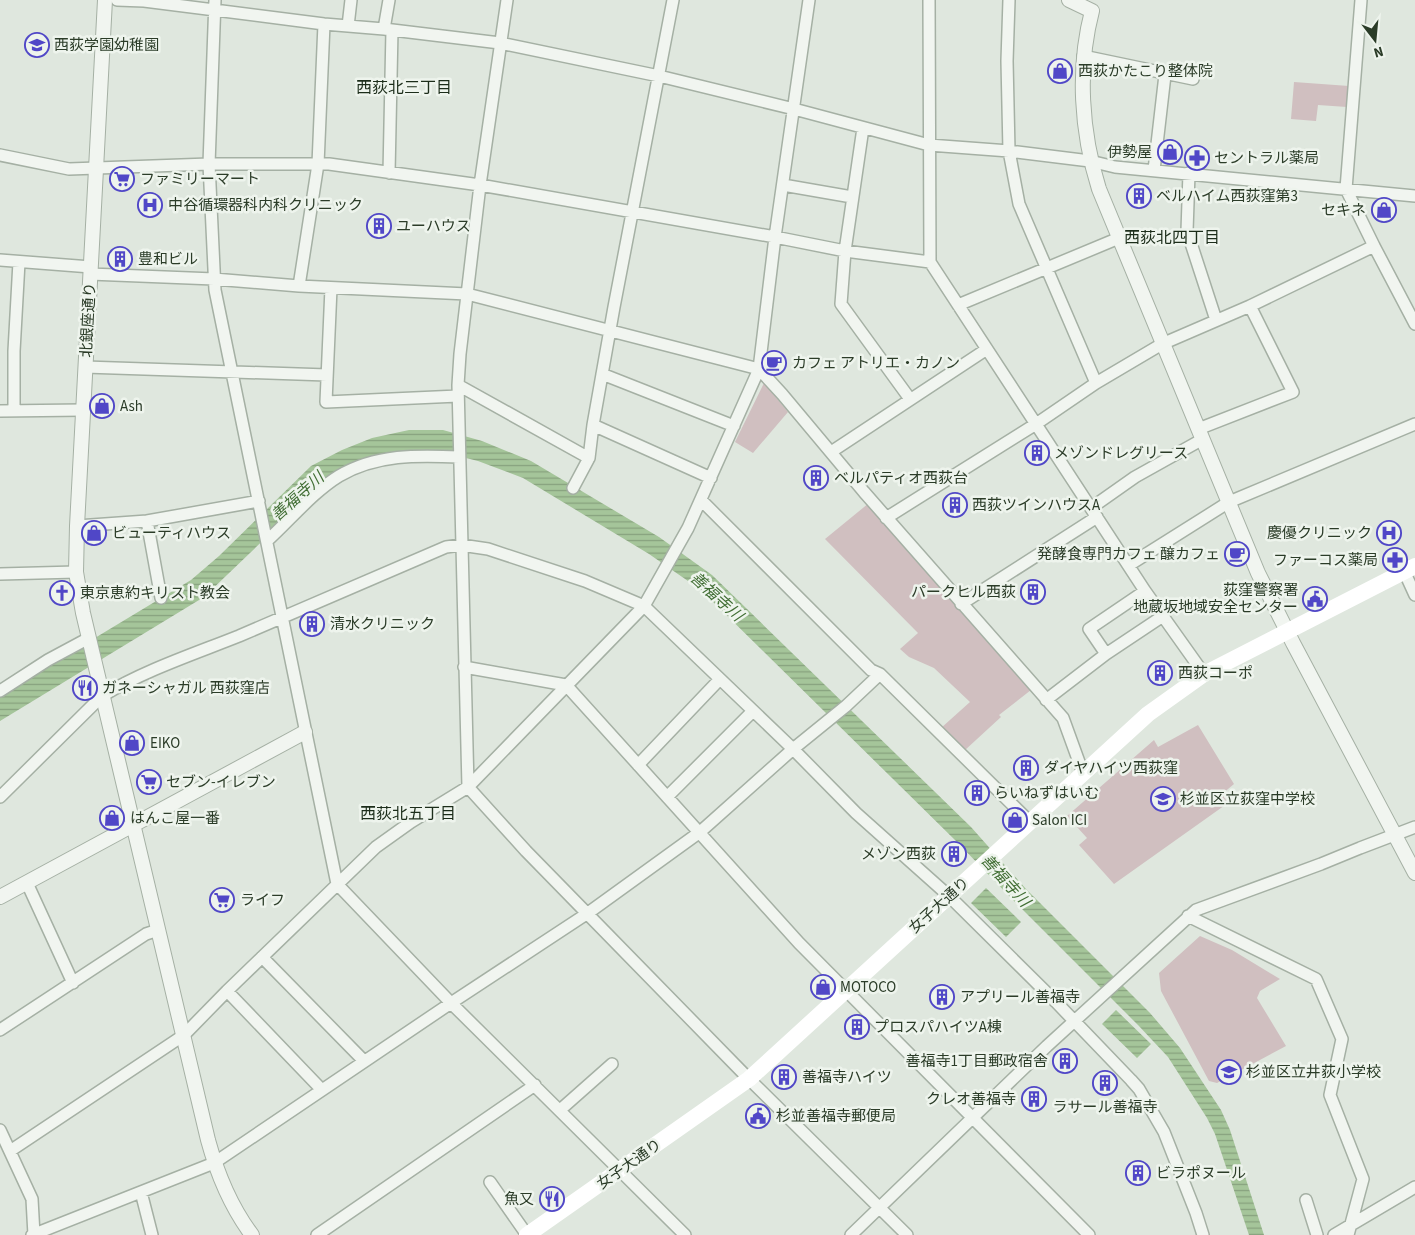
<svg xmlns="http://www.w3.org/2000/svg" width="1415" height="1235" font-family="'Source Sans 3','Noto Sans JP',sans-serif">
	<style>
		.green { fill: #d0bfc0 }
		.water { fill: url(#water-rules) }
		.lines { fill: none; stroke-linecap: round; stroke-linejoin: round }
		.minor-casing { stroke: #a5b0a4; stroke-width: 14 }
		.tertiary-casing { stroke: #a5b0a4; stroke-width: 16 }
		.minor { stroke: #f1f5f0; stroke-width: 11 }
		.tertiary { stroke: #f1f5f0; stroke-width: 14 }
		.secondary { stroke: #fff; stroke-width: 16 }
		.labels { text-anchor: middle; stroke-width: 5; stroke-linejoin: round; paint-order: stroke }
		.poi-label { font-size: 15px; fill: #2b3c28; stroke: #eef4ed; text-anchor: start }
		.street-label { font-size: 15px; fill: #2b3c28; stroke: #eef4ed }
		.neighbourhood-label { font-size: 16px; fill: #1c2d1a; stroke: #eef4ed }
		.water-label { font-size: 16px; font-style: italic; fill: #416e34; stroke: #eef4ed }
	</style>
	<defs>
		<pattern id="water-rules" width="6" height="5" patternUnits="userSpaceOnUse" patternTransform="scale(1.25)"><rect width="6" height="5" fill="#a5c59a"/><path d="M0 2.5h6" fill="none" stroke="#87a17e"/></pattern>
	</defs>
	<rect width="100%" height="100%" fill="#dfe7de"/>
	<path class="green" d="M1294,82L1349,86L1347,107L1318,105L1316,121L1291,119Z
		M764,383L788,412L753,453L735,442Z
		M869,503L1031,690L999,715L1001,717L964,751L941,728L970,702L934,668L909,657L900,649L918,633L825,539Z
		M1198,725L1234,784L1222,794L1228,803L1114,884L1079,845L1087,838L1067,816L1154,740L1158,747Z
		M1200,936L1232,950L1280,979L1260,991L1257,998L1286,1046L1217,1083L1209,1081L1161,991L1159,973Z"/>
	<path class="water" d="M409,430H443L482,441L531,461L659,537L712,575L971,827L1026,889L1150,1013L1180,1048L1221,1110L1230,1130L1264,1235H1249L1215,1134L1207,1118L1168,1057L1138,1025L1014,901L956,841L701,590L649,554L523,478L478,461L442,452L409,451L325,481L204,597L0,721V697L17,685L191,580L219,556L311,466L342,450L372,438Z
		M986,888L1021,922L1006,937L971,903Z
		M1116,1010L1151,1044L1137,1058L1102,1024Z"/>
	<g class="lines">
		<defs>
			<path id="minor" d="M117,0L144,1L324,24L384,29L500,43L659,76L794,109L929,145L1009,151L1090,161L1115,167L1415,196
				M215,0L209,164L215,290L337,884L451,1003L685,1235
				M507,0L480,185L460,354L458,385L468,787L526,851L744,1074L907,1235
				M929,0L930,262L1145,591L1204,674
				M1009,0L1007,61L1009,151L1019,204L1096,383
				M1361,0L1346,189L1374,246L1415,324
				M348,26L351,0
				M384,29L389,0
				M1083,56L1193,79
				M863,128L845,251L841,304L910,399
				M0,155L69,169L209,164H329L480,185L775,237L845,251L930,262
				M1154,170L1165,75
				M389,173L392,30
				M1189,173L1187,231L1216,320
				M783,185L852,197
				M0,260L91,267
				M90,274L214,279L299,286L467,294L759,369L782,394L864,492L1063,718L1083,773
				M299,286L318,164L324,24
				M331,288L326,402L458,396
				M958,305L1119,238
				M85,367L327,375
				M602,374L734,426
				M458,385L589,458
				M0,411L83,410
				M14,411V351L19,262
				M593,425L711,478
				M1198,429L1293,392L1250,306
				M831,452L987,349
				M573,488L589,458L593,425L614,307L673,0
				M701,500L871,670L880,674L1030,822
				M1091,508L1135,477L1203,439
				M886,518L1036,424L1096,383L1162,344L1250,306L1374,246
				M147,521L161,598
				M77,526L147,521L259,501
				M268,540C291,519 313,492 339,476C376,454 418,455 459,457
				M1129,565L1229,502L1415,424
				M1404,571L1415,595
				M0,574L76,572
				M961,604L1097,517
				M1106,654L1089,629L1145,591
				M464,667L566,685L799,943L1089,1235
				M0,691L48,660L89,638
				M1046,700L1106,654L1163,616
				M638,765L720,679
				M0,797L102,696C145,670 194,654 239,636C308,607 377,577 446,547L461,545L488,549L585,581L644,606L793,749L856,813L949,896L1056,1002L1131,1080L1139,1089L1164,1132L1196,1213L1203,1235
				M667,797L753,711
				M27,883L73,983
				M1188,916L1316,979L1342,1039L1330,1095L1363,1179L1348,1235
				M262,957L364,1061
				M227,991L322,1090
				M0,1030L146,934L158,930
				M560,1110L612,1064
				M0,1130L32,1199L34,1235
				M10,1151L184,1035L227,991L376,847L411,822L468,787L644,606L688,528L759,369L775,237L809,0
				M490,1182L527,1235
				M141,1192L152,1235
				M1306,1200L1317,1235
				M32,1235L214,1163L451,1003L588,913L700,832L793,749L846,706L880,674
				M317,1235L535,1085
				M851,1235L1047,1046L1196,910L1321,864L1360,848L1415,827
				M1334,1235L1415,1187"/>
			<path id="tertiary" d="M105,0L77,526L76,572L83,613L208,1140C217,1173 231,1207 252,1235
				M1069,0L1092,11C1077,68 1081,132 1099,189L1258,573L1293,643L1415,873
				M0,897L305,732"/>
		</defs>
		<use href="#minor" class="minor-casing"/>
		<use href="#tertiary" class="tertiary-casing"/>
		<use href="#minor" class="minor"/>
		<use href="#tertiary" class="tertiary"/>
		<path class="secondary" d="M527,1235L749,1079L1148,714L1204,674L1415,566"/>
	</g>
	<defs>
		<symbol id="school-ring" viewBox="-11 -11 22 22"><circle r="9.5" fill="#eef4ed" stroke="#5047c7" stroke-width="1.5"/><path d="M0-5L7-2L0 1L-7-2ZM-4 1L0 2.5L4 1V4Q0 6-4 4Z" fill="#5047c7"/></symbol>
		<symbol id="shop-ring" viewBox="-11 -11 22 22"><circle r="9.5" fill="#eef4ed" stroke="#5047c7" stroke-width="1.5"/><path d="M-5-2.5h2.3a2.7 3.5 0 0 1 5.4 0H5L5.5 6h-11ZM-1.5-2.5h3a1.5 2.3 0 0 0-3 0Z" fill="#5047c7"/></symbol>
		<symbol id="pharmacy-ring" viewBox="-11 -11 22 22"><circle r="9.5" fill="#eef4ed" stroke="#5047c7" stroke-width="1.5"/><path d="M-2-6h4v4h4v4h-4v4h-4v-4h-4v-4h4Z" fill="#5047c7"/></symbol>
		<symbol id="supermarket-ring" viewBox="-11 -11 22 22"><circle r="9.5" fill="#eef4ed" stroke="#5047c7" stroke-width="1.5"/><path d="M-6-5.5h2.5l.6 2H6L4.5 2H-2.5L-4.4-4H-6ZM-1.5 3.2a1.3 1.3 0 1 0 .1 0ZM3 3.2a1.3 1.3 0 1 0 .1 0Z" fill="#5047c7"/></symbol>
		<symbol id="building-ring" viewBox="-11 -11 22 22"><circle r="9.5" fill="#eef4ed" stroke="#5047c7" stroke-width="1.5"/><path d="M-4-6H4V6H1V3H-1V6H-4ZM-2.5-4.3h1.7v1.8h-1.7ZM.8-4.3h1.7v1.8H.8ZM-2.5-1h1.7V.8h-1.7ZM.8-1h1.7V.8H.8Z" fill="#5047c7"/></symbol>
		<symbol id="hospital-ring" viewBox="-11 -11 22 22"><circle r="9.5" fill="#eef4ed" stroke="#5047c7" stroke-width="1.5"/><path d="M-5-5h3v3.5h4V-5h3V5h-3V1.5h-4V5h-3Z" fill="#5047c7"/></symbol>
		<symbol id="cafe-ring" viewBox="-11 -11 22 22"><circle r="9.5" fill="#eef4ed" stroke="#5047c7" stroke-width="1.5"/><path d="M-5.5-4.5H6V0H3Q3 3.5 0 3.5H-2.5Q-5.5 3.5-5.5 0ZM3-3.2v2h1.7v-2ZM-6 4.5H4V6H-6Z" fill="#5047c7"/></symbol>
		<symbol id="church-ring" viewBox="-11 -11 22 22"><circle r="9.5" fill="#eef4ed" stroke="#5047c7" stroke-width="1.5"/><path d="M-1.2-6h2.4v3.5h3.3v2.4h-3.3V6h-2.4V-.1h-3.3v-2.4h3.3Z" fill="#5047c7"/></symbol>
		<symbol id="civic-ring" viewBox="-11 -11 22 22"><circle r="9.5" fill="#eef4ed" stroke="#5047c7" stroke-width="1.5"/><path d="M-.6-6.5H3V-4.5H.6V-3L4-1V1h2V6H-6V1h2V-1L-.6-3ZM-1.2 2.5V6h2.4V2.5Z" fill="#5047c7"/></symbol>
		<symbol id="restaurant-ring" viewBox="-11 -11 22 22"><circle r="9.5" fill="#eef4ed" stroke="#5047c7" stroke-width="1.5"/><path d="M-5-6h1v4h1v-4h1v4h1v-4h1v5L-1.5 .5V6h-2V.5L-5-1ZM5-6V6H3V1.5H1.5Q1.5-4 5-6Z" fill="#5047c7"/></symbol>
	</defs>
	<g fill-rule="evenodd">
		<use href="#school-ring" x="23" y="31" width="28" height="28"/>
		<use href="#shop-ring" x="1046" y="57" width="28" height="28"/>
		<use href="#shop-ring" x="1156" y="138" width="28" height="28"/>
		<use href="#pharmacy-ring" x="1183" y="144" width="28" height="28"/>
		<use href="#supermarket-ring" x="108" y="165" width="28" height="28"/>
		<use href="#building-ring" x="1125" y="182" width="28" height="28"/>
		<use href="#hospital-ring" x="136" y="191" width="28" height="28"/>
		<use href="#shop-ring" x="1370" y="196" width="28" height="28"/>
		<use href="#building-ring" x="365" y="212" width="28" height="28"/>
		<use href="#building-ring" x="106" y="245" width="28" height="28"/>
		<use href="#cafe-ring" x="760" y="349" width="28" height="28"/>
		<use href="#shop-ring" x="88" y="392" width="28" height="28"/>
		<use href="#building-ring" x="1023" y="439" width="28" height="28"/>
		<use href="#building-ring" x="802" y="464" width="28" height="28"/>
		<use href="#building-ring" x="941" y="491" width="28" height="28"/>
		<use href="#shop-ring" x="80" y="519" width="28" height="28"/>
		<use href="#hospital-ring" x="1375" y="519" width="28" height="28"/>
		<use href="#cafe-ring" x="1223" y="540" width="28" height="28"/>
		<use href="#pharmacy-ring" x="1381" y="546" width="28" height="28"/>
		<use href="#building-ring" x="1019" y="578" width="28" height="28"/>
		<use href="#church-ring" x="48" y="579" width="28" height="28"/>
		<use href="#civic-ring" x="1301" y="585" width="28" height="28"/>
		<use href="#building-ring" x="298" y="610" width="28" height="28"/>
		<use href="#building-ring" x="1146" y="659" width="28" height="28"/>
		<use href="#restaurant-ring" x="71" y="674" width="28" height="28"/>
		<use href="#shop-ring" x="118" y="729" width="28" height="28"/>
		<use href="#building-ring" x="1012" y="754" width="28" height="28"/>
		<use href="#supermarket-ring" x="135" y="768" width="28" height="28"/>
		<use href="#building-ring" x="963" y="779" width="28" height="28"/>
		<use href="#school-ring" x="1149" y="785" width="28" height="28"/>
		<use href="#shop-ring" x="98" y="804" width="28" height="28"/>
		<use href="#shop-ring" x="1001" y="806" width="28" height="28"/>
		<use href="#building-ring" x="940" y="840" width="28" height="28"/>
		<use href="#supermarket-ring" x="208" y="886" width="28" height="28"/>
		<use href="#shop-ring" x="809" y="973" width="28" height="28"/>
		<use href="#building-ring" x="928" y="983" width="28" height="28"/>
		<use href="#building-ring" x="843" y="1013" width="28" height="28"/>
		<use href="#building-ring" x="1051" y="1047" width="28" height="28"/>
		<use href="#school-ring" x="1215" y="1058" width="28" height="28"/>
		<use href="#building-ring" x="770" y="1063" width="28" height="28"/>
		<use href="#building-ring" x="1091" y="1069" width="28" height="28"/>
		<use href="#building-ring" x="1020" y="1085" width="28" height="28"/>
		<use href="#civic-ring" x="744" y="1102" width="28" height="28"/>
		<use href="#building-ring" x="1124" y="1159" width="28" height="28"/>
		<use href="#restaurant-ring" x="538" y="1185" width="28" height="28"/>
	</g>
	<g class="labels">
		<g class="poi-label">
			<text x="54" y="50">西荻学園幼稚園</text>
			<text x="1078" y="76">西荻かたこり整体院</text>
			<text x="1152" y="157" text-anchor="end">伊勢屋</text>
			<text x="1214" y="163">セントラル薬局</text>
			<text x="140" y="184">ファミリーマート</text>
			<text x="1156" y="201">ベルハイム西荻窪第3</text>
			<text x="168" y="210">中谷循環器科内科クリニック</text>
			<text x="1366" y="215" text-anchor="end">セキネ</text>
			<text x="396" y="231">ユーハウス</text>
			<text x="138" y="264">豊和ビル</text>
			<text x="792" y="368">カフェ アトリエ・カノン</text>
			<text x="120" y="411">Ash</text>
			<text x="1054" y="458">メゾンドレグリース</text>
			<text x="834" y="483">ベルパティオ西荻台</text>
			<text x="972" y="510">西荻ツインハウスA</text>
			<text x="112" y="538">ビューティハウス</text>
			<text x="1372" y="538" text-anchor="end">慶優クリニック</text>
			<text x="1220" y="559" text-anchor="end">発酵食専門カフェ 醸カフェ</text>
			<text x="1378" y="565" text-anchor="end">ファーコス薬局</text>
			<text x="1298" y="595" text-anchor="end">荻窪警察署<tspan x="1298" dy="17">地蔵坂地域安全センター</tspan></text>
			<text x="1016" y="597" text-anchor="end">パークヒル西荻</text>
			<text x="80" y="598">東京恵約キリスト教会</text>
			<text x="330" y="629">清水クリニック</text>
			<text x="1178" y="678">西荻コーポ</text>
			<text x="102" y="693">ガネーシャガル 西荻窪店</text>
			<text x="150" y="748">EIKO</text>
			<text x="1044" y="773">ダイヤハイツ西荻窪</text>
			<text x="166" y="787">セブン-イレブン</text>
			<text x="994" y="798">らいねずはいむ</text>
			<text x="1180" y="804">杉並区立荻窪中学校</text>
			<text x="130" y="823">はんこ屋一番</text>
			<text x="1032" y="825">Salon ICI</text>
			<text x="936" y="859" text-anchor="end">メゾン西荻</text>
			<text x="240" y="905">ライフ</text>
			<text x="840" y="992">MOTOCO</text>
			<text x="960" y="1002">アプリール善福寺</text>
			<text x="874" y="1032">プロスパハイツA棟</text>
			<text x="1048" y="1066" text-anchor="end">善福寺1丁目郵政宿舎</text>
			<text x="1246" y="1077">杉並区立井荻小学校</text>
			<text x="802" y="1082">善福寺ハイツ</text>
			<text x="1016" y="1104" text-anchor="end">クレオ善福寺</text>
			<text x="1105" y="1112" text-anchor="middle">ラサール善福寺</text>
			<text x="776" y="1121">杉並善福寺郵便局</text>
			<text x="1156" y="1178">ビラポヌール</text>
			<text x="534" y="1204" text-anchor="end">魚又</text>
		</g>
		<g class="street-label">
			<text transform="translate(88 320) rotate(-87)" y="5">北銀座通り</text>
			<text transform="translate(939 905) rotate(-42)" y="5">女子大通り</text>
			<text transform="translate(629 1164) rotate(-35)" y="5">女子大通り</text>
		</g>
		<g class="neighbourhood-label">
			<text x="404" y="93">西荻北三丁目</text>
			<text x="1172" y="243">西荻北四丁目</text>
			<text x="408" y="819">西荻北五丁目</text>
		</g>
		<g class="water-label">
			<text transform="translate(297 496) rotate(-42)" y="6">善福寺川</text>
			<text transform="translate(717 596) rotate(42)" y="6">善福寺川</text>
			<text transform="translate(1006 880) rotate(48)" y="6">善福寺川</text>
		</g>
	</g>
	<g transform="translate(1375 40) rotate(164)" stroke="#eef4ed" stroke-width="4" paint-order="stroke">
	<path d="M0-4L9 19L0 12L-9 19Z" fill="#2b3c28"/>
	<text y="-8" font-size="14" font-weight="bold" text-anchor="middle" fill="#2b3c28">N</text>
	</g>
</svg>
